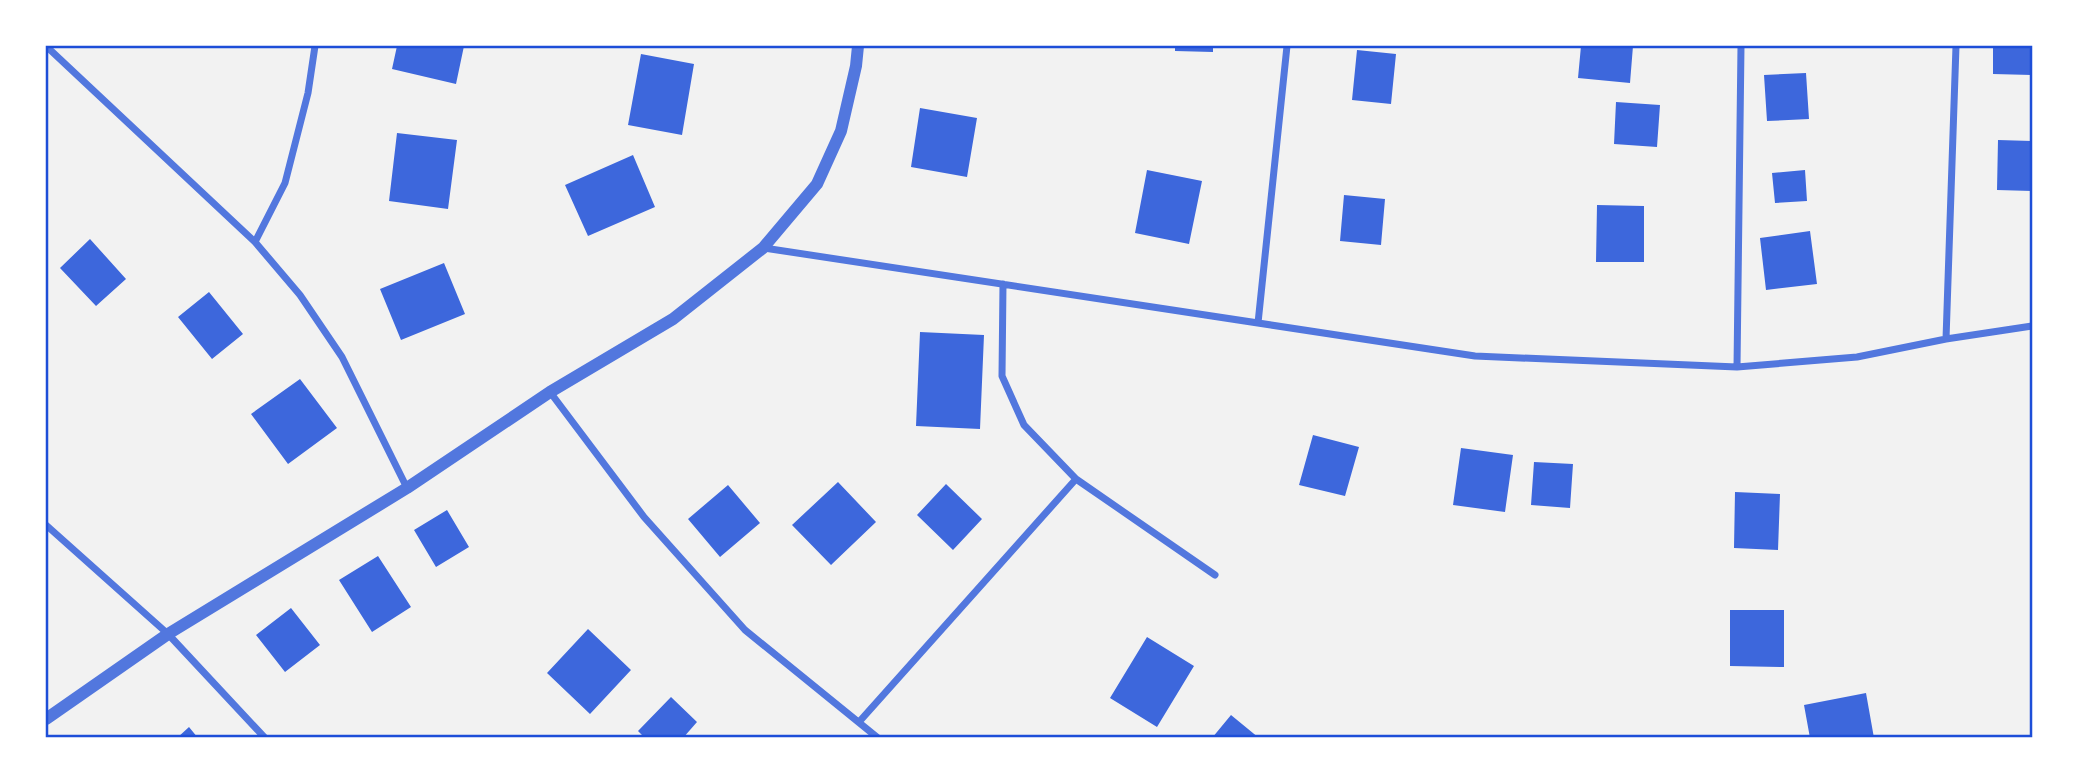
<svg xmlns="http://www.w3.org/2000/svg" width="2078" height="783" font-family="'Noto Serif',serif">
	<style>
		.building { fill: #3d67dc }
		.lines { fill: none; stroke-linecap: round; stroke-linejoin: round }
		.minor { stroke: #5277de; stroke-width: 7 }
		.tertiary { stroke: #5277de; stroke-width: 12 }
		.neatline { fill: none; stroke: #1d4ed8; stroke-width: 2.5 }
	</style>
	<rect width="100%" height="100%" fill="#f2f2f2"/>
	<path class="building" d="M397,46H464L456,84L392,69Z
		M1175,46H1213V52L1175,51Z
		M1581,46H1633L1630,83L1578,78Z
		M1993,46H2032V75L1993,74Z
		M1357,50L1396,54L1391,104L1352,100Z
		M641,54L694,64L682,135L628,125Z
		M1806,73L1809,119L1767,121L1764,75Z
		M1616,102L1660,105L1657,147L1614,144Z
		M920,108L977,118L967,177L911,167Z
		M397,133L457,140L448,209L389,201Z
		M1998,140L2032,141V191L1997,190Z
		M633,155L655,207L588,236L565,185Z
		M1147,170L1202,181L1189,244L1135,233Z
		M1805,170L1807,201L1775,203L1772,173Z
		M1344,195L1385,199L1381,245L1340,241Z
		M1597,205L1644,206V262H1596Z
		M1810,231L1817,284L1766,290L1760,238Z
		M90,239L126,279L96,306L60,268Z
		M444,263L465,314L401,340L380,289Z
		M209,292L243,334L212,359L178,317Z
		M920,332L984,335L980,429L916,426Z
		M300,379L337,428L288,464L251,414Z
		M1313,435L1359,447L1345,496L1299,485Z
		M1461,448L1513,455L1505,512L1453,505Z
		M1534,462L1573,464L1570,508L1531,505Z
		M838,482L876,522L831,565L792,525Z
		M946,484L982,519L953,550L917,515Z
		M728,485L760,523L720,557L688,519Z
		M1735,492L1780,494L1778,550L1734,548Z
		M447,510L469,547L436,567L414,530Z
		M378,556L411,607L372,632L339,580Z
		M291,608L320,645L285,672L256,635Z
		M1730,610H1784V667L1730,666Z
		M588,629L631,670L590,714L547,673Z
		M1147,637L1194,666L1157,727L1110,698Z
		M1866,693L1874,738H1810L1804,705Z
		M671,697L697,722L683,738H645L638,731Z
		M1231,715L1259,738H1212Z
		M189,727L198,738H177Z"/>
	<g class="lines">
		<path class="minor" d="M46,46L255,242L300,295L342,357L407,488
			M255,242L285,183L308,93L315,46
			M764,248L1475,356L1737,367L1857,357L1946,339L2032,326
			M1003,284L1002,376L1024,425L1076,479L1215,575
			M1258,323L1287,46
			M1946,339L1956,46
			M1737,367L1741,46
			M550,392L644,517L745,630L878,738
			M46,525L168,634L265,738
			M859,722L1076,479"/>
		<path class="tertiary" d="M46,719L168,634L407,488L550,392L673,319L763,248L817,184L841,131L856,66L858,46"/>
	</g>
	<rect width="2078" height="783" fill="none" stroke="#ffffff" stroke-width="94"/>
	<rect x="47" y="47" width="1984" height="689" class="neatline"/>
</svg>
